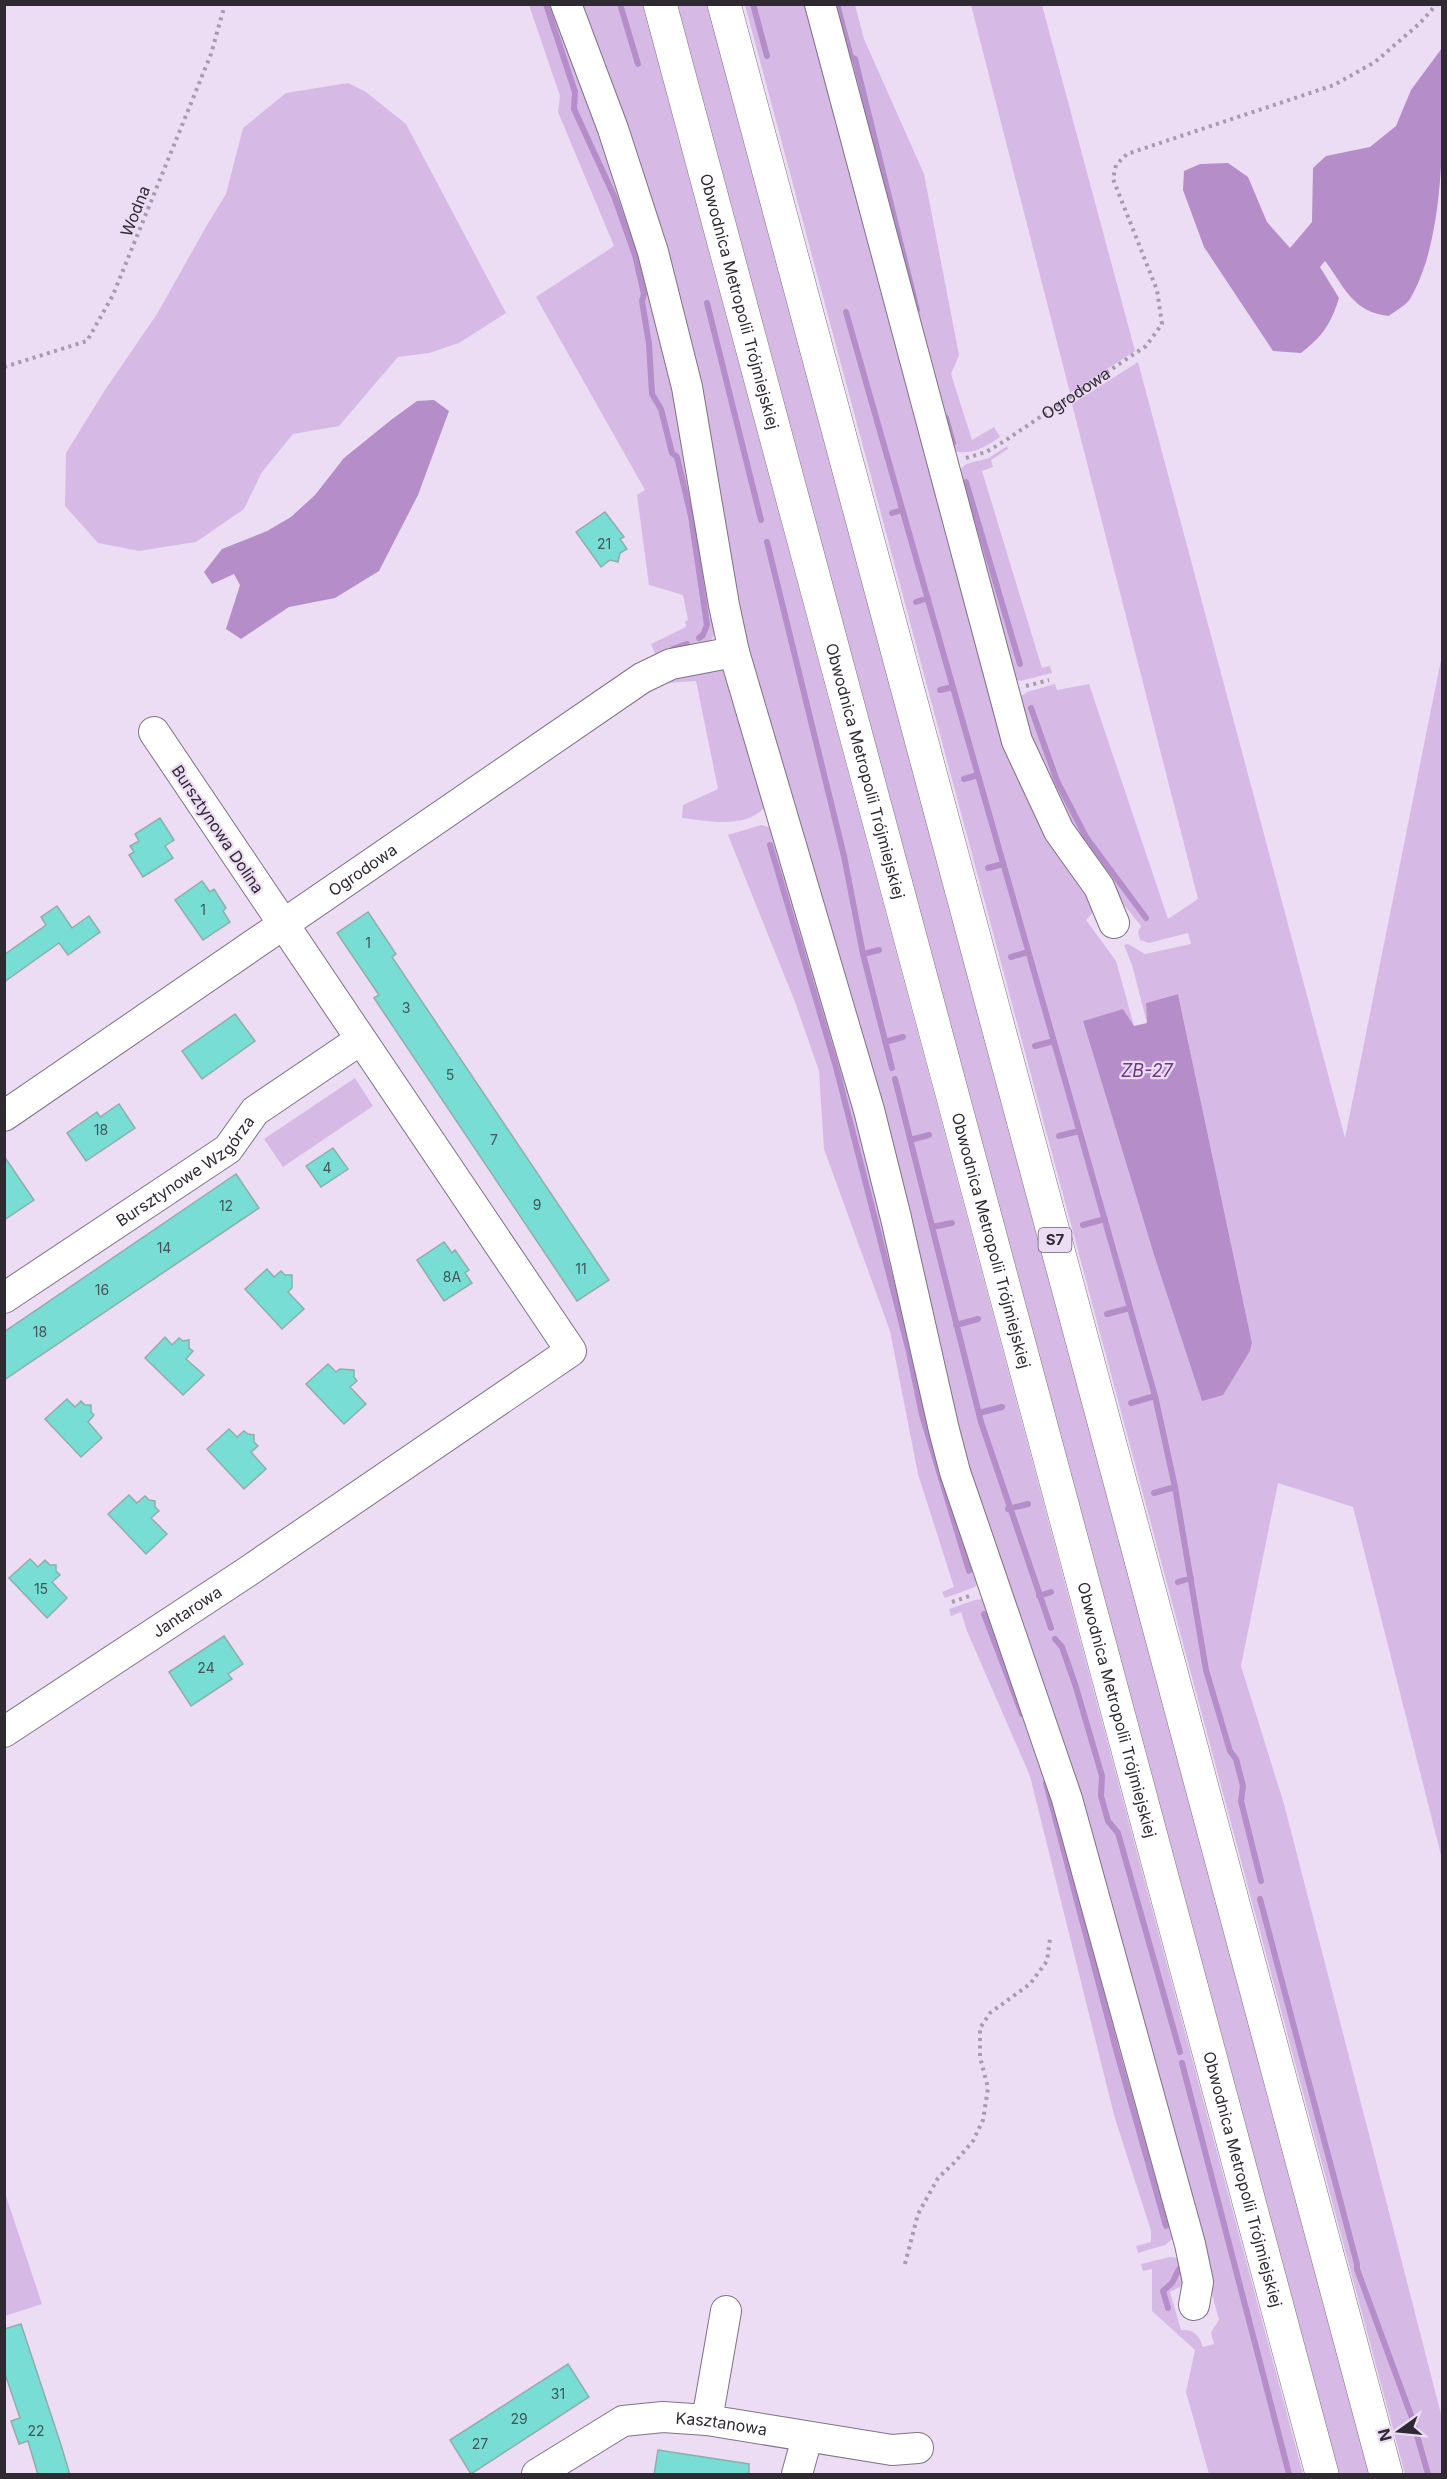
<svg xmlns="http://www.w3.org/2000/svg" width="1447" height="2479" font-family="Inter,sans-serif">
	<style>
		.green { fill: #d6bae5 }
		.water { fill: #b48dc9 }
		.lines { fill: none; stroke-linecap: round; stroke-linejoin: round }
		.stream { stroke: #b48dc9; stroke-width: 6 }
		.building { fill: #78ddd5; stroke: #8faeab; stroke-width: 1.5 }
		.minor-casing { stroke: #7f7286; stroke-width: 32 }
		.highway-casing { stroke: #7f7286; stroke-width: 34 }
		.path { stroke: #a69bac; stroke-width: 4; stroke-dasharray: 3 4.5; stroke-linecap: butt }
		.minor { stroke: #fff; stroke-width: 30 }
		.highway { stroke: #fff; stroke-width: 33 }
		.labels { text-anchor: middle; stroke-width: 4.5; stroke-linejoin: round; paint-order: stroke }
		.number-label { font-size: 14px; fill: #41565b }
		.shield { fill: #ecddf4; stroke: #685f6c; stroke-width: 1.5 }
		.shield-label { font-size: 15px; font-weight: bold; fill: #2f2932 }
		.street-label { font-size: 16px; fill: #2f2932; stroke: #ecddf4 }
		.water-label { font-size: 18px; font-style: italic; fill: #6b3983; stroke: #ecddf4 }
	</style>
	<rect width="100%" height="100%" fill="#ecddf4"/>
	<path class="green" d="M712,4L1373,2474H1337L676,5Z
		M529,5H556L659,306L717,630L709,644L659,663L651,644L686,627L685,621L688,620L683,595L649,585L637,495L645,490L536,297L614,246L558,112L560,96Z
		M574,5H643L1303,2474H1209L1186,2392L1195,2350L1152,2311V2269L1143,2271L1141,2264L1170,2257L1178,2258L1185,2281L1180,2287L1170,2292L1181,2330C1194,2329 1199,2335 1203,2347L1214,2344L1211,2332L1219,2320L1202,2257L988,1541L756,702Z
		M745,5H812L1004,720L1095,910L1086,920L1116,961L1134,1026L1123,1009L1083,1021L1154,1255L1202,1400L1223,1394L1250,1351L1252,1343L1178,994L1146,1003L1147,1023L1132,965L1124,945L1128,944L1145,954L1191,944L1188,933L1149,943L1140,940L1138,932L1141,926L1109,886L1039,772L1020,697L1027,692L1055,684L1057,690L1089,684L1168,919L1198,899L1072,404L1138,362L1345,1138L1442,655V1859L1353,1507L1278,1483L1241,1666L1284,1804L1442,2418V2474H1405Z
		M829,5H855L864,39L924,174L959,355L951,374L972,440L994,427L1000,437C987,446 971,456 954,451Z
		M971,5H1042L1135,351L1070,393Z
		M348,83L366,92L406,124L506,313L459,343L429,353L398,357L339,426L293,434L262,472L244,509L196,542L139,551L98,543L65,506L66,453L105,390L157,314L207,225L226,194L243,128L286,93Z
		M1007,446L1008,449L991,460L993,467L982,471L1042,668L1050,666L1052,673L1020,681L1011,677L958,472L966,464L989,458Z
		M720,668L725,672L764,808C745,829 707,821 682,818L683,805L718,789L696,681L667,683L664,672Z
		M761,825L772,828L839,1040L980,1579L975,1587L945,1598L942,1592L954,1587L918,1474L890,1331L824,1149L819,1071L795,1002L728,835Z
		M355,1078L373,1106L283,1167L264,1139Z
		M983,1599L1018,1679L1175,2237L1165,2245L1138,2253L1136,2246L1151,2242V2231L1114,2115L1030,1776L967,1631L961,1612L951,1616L949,1609L975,1600Z
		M4,2190L42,2304L5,2316H4Z"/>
	<path class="water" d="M1442,48C1443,123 1447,236 1410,299C1405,306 1395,311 1389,316C1352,312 1345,287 1325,261L1320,267L1339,298C1331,324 1322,337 1301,353L1273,351L1204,247L1183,190L1184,171L1200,164L1228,163L1248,177L1267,222L1290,248L1312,222L1313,168L1326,156L1370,147L1396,126L1411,90Z
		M434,400L449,411L418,495L379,571L335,598L289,607L241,639L226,629L240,585L234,574L212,584L204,572L222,549L267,531L291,517L315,495L344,458L391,420L417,401Z
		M1178,994L1252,1343L1250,1351L1223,1395L1202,1401L1154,1255L1083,1021L1123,1009L1134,1026L1147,1023L1146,1003Z"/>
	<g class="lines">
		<path class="stream" d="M546,4L575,92L574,109L614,196L635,255L644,294L642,301L649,344L652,394L661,409L672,453L677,457L691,516L707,625L703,635L699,638
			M620,4L638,64
			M753,4L767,56
			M837,4L851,57L855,59L917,310
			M707,303L761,520
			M846,312L1155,1396L1175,1487L1206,1670L1230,1751L1236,1759L1243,1786L1241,1801L1261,1881
			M946,418L953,443
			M966,482L1020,664
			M892,513L902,510
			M767,542L844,856L863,954L892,1068
			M916,602L928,598
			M673,649L687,644
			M940,690L953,687
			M1031,708L1057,781L1086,837L1146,918
			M964,779L978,775
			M770,845L836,1067L909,1352L922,1415L969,1571
			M988,868L1003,864
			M863,954L879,950
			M1011,957L1028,952
			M885,1042L903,1037
			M1035,1046L1054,1041
			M895,1079L981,1422L1051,1628
			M1059,1136L1079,1131
			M910,1140L929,1135
			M1083,1225L1105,1219
			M932,1227L952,1223
			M1107,1314L1130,1308
			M956,1325L978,1319
			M1131,1403L1155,1396
			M979,1413L1002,1407
			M1154,1493L1175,1487
			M1008,1509L1028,1504
			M1178,1582L1191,1578
			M1039,1596L1051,1592
			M984,1614L1022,1714
			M1055,1639L1062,1647L1075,1684L1102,1776L1101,1796L1108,1821L1118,1833L1180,2052
			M1046,1783L1117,2053L1166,2226
			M1260,1899L1357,2264V2269L1412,2418L1428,2474
			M1182,2063L1289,2474
			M1168,2308L1163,2291L1172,2283L1179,2269"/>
	</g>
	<path class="building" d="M605,512L624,537L620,539L627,549L620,553L618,562L610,560L601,567L576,532Z
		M160,818L174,840L165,846L173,858L143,877L129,855L134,852L130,846L139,841L135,834Z
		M202,881L210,892L214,889L226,908L223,911L230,922L203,940L175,900Z
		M57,906L72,928L89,916L100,932L68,955L59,943L4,982V955L46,925L41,917Z
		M368,912L396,954L392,957L609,1280L577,1301L374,998L379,995L337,933Z
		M235,1014L255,1041L202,1079L182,1051Z
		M119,1104L135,1128L86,1161L67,1133L97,1112L100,1117Z
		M333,1148L348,1169L321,1187L306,1166Z
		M4,1156L34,1200L4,1220Z
		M236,1174L259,1208L4,1380V1332Z
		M444,1242L452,1253L455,1250L469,1270L465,1273L472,1283L444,1301L417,1260Z
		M267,1269L274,1277L281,1271L285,1275H292V1288L288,1292L304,1309L282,1329L245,1289Z
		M165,1337L172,1345L179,1338L183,1341L189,1340V1348L193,1351L186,1359L204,1375L183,1395L145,1358Z
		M328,1364L336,1372L340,1369L354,1370V1377L357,1381L350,1387L366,1404L344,1424L306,1384Z
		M67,1399L75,1407L81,1401L85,1405H91V1412L94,1415L88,1422L102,1438L81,1457L45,1419Z
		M229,1429L237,1437L244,1431L248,1434L254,1435V1442L258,1446L251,1452L266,1469L244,1489L207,1449Z
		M129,1495L137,1503L145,1496L149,1500L155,1501V1507L159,1511L151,1518L167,1534L146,1554L108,1514Z
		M30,1559L38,1567L45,1560L50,1565H56V1571L60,1575L52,1582L67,1598L47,1618L9,1578Z
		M224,1636L243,1664L228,1674L232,1679L191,1706L169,1672Z
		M21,2324L61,2445L70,2475H38L28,2441L19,2444L11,2421L20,2418L4,2371V2329Z
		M568,2364L589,2397L471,2474L450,2440Z
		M658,2450L749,2464V2475H654Z"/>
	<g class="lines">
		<defs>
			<g id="minor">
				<path d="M566,4L613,129L653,252L687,387L724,605L734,652L869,1110L896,1218L944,1430L955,1472L1067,1799L1190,2244L1198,2282L1194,2305"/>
				<path d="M820,4L1017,741L1059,831L1099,887L1114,923"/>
				<path id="s2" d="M4,1116L642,678L671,664L734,652"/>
				<path id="s3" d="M4,1298L228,1149L255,1111L360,1040"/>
				<path id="s4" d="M4,1732L247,1572L571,1351L154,732"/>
				<path d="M707,2420L726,2311"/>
				<path id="s5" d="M537,2474L623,2421L663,2417L707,2420L892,2450L918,2448"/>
				<path d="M797,2474L807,2438"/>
			</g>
			<g id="highway">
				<path id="s6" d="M660,4L1322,2474"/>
				<path d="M724,4L1386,2474"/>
			</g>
		</defs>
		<use href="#minor" class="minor-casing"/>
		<use href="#highway" class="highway-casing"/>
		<g class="path">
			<path d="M4,367L87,341L113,295L211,54L225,4"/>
			<path id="s1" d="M966,458L986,452L1003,442L1146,346L1162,324L1157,290L1113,179L1116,165L1127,154L1334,85L1375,62L1419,24L1437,4"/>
			<path d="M1026,686L1049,680"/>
			<path d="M952,1602L972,1595"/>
			<path d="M905,2264L918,2214L938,2178L954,2163L973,2141L983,2120L988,2088L980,2057V2028L990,2013L1030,1984L1047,1961L1050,1939"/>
		</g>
		<use href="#minor" class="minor"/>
		<use href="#highway" class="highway"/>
	</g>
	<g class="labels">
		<g class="number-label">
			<text x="604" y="549">21</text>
			<text x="203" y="915">1</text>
			<text x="368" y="948">1</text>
			<text x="406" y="1013">3</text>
			<text x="450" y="1080">5</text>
			<text x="101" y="1135">18</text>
			<text x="494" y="1145">7</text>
			<text x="327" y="1173">4</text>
			<text x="537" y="1210">9</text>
			<text x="226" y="1211">12</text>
			<text x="164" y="1253">14</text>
			<text x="581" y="1274">11</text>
			<text x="452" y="1282">8A</text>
			<text x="102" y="1295">16</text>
			<text x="40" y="1337">18</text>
			<text x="41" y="1594">15</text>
			<text x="206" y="1673">24</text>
			<text x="558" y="2399">31</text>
			<text x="519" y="2424">29</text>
			<text x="36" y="2436">22</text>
			<text x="480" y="2449">27</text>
		</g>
		<rect class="shield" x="1038.5" y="1228" width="33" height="24" rx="4.5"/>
		<g class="shield-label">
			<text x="1055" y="1245">S7</text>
		</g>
		<g class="street-label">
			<text transform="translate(135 211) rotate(-68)" y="6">Wodna</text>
			<text dy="6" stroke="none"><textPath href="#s6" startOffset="308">Obwodnica Metropolii Trójmiejskiej</textPath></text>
			<text dy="6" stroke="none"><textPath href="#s1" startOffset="128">Ogrodowa</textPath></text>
			<text dy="6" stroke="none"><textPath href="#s6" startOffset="794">Obwodnica Metropolii Trójmiejskiej</textPath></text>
			<text transform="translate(218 829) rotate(56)" y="6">Bursztynowa Dolina</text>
			<text dy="6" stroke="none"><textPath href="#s2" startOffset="435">Ogrodowa</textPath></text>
			<text dy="6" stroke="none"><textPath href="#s3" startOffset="222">Bursztynowe Wzgórza</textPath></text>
			<text dy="6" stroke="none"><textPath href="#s6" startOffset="1280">Obwodnica Metropolii Trójmiejskiej</textPath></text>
			<text dy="6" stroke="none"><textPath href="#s4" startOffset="219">Jantarowa</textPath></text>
			<text dy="6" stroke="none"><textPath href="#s6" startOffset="1766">Obwodnica Metropolii Trójmiejskiej</textPath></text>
			<text dy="6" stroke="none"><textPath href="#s6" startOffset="2252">Obwodnica Metropolii Trójmiejskiej</textPath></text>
			<text dy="6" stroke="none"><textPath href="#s5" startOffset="200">Kasztanowa</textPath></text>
		</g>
		<g class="water-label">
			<text x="1147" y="1077">ZB-27</text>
		</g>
	</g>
	<rect width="1447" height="2479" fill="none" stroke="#2f2932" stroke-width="12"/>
	<g transform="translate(1399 2431) rotate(255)" stroke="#ecddf4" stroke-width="4.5" paint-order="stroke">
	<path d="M0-4.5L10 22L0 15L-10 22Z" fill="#2f2932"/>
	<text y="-9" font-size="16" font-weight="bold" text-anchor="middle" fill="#2f2932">N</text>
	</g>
</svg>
